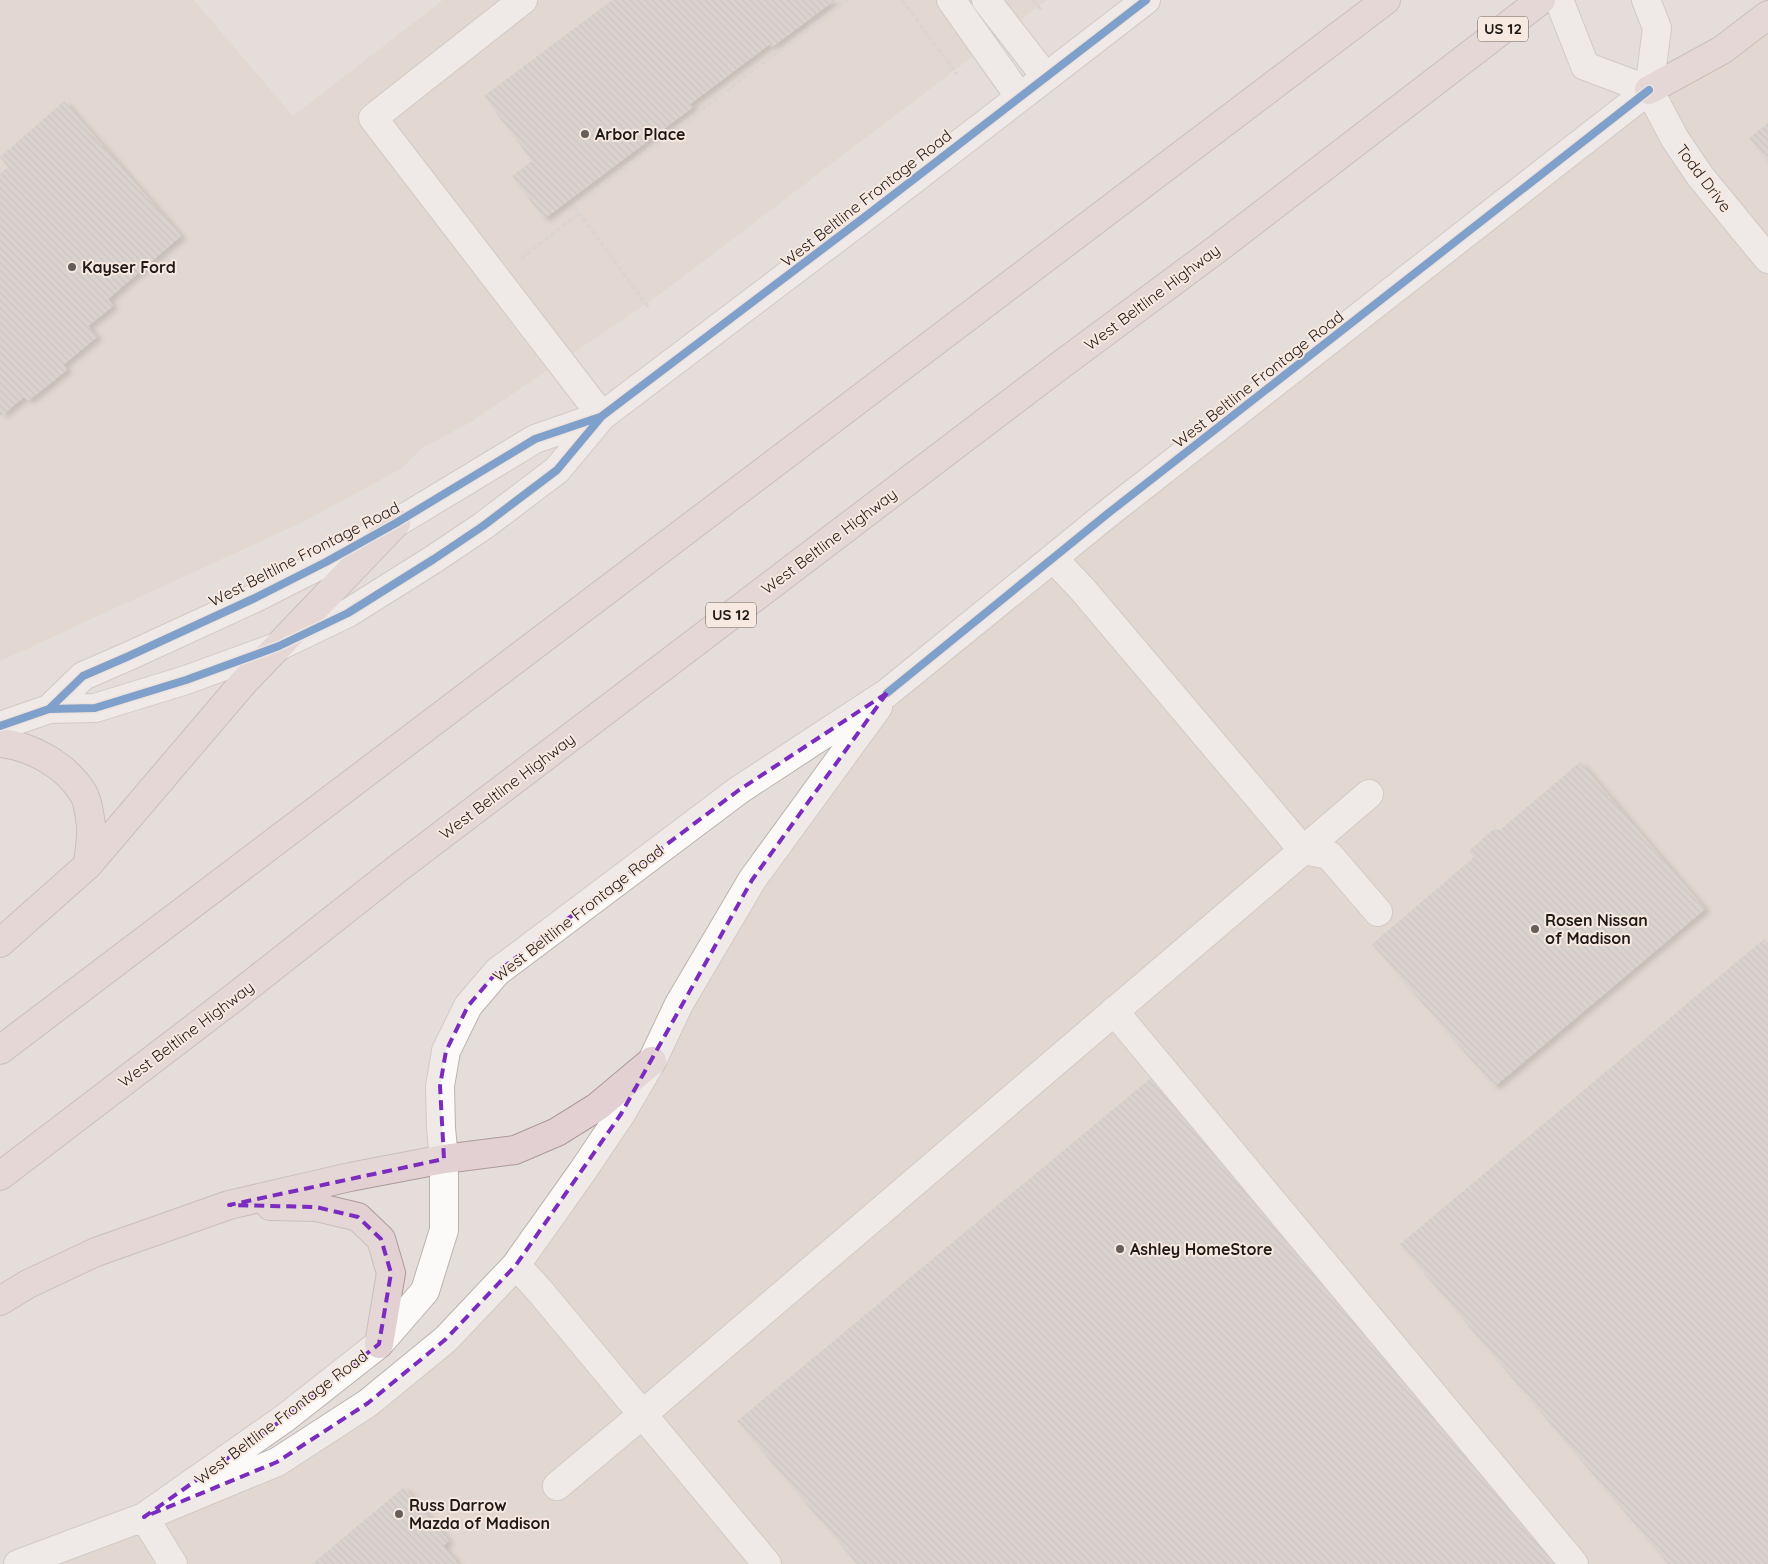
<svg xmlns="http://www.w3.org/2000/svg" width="1768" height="1564" font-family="Quicksand,sans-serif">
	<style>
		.built { fill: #e0d1c8 }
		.building { fill: url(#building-back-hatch); filter: url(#shadow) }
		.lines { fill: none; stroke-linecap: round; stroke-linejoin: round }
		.minor-casing { stroke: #b9b3af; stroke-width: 30 }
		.highway-casing { stroke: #ad999a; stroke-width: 30 }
		.path { stroke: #cdcac9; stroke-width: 3; stroke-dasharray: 5 2.5; stroke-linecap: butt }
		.minor { stroke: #fbfaf9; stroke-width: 28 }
		.highway { stroke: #e2d0d3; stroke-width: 28 }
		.cycleway-casing { stroke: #f8e9e0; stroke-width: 11 }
		.cycleway { stroke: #0057b8; stroke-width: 8 }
		.marked { fill: none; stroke: #7b2cbf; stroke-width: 4; stroke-dasharray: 10 6; stroke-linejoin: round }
		.poi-dot { fill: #655e5b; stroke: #f8e9e0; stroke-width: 2 }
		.labels { text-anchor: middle; stroke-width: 4; stroke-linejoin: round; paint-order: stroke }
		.shield { fill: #f8e9e0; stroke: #615853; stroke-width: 1 }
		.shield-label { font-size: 15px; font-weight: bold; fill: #201a17 }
		.poi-label { font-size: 16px; font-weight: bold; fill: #201a17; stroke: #f8e9e0; text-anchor: start }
		.street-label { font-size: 16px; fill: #201a17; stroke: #f8e9e0 }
	</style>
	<defs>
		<pattern id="building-back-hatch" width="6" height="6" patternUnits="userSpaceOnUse" patternTransform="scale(1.25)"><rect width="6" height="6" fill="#cdc6c2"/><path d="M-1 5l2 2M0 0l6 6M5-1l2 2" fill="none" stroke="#b0aaa6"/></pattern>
		<filter id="shadow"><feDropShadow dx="5.5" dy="3" stdDeviation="2.5" flood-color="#0004"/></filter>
	</defs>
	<rect width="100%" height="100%" fill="#e5ddd9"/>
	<path class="built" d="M0,0H194L293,116L443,0H1047L655,298L471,422L422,448L402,468L305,521L0,661Z
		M1768,15V1564H18L277,1462L446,1339L652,1061L887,693Z"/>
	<path class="building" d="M612,0H835L772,47L770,44L690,104L693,107L544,219L512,176L532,161L484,96Z
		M64,101L181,236L108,299L113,306L88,326L97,337L63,365L67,370L28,401L24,397L0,417V174L8,167L0,157Z
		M1768,123V162L1749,138Z
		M1580,762L1705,909L1494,1087L1372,944L1474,857L1469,851L1494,829L1500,830Z
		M1764,939L1768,944V1564H1668L1400,1244Z
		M1152,1077L1559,1564H857L737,1421Z
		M404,1487L449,1541L443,1546L458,1564H312Z"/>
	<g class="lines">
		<defs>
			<path id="minor" d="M523,0L373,118L602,416
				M951,0L1019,96
				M986,0L1045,76
				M1559,0L1585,66L1649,90
				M1646,0L1657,28L1649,90L1675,139L1700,176L1768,259
				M1053,558L1083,590L1303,850L1329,855L1378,912
				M49,709L83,676L129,656L255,598L326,562L396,523L535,439L601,416
				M0,726L49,709L95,708L186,680L279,646L348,613L434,559L483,526L557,470L602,416L866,216L1146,0
				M1114,1011L1574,1564
				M516,1265L539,1290L767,1564
				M557,1486L643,1414L1369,794
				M144,1517L285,1418L379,1344L425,1291L444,1230V1159L441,1128L440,1086L446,1051L468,1006L497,972L739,790L887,693L1111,511L1649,90
				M144,1517L173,1564
				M18,1564L144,1517L277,1462L368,1403L446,1339L516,1265L582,1172L621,1114L652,1061L679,1004L752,880L878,707"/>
			<path id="highway" d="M1649,90L1722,50L1768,15
				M0,743C31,746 66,765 83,793C88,801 90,817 91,826C92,839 89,852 88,865
				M0,943L88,865L243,683L396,523
				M0,1050L1386,0
				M0,1176L236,996L397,869L1058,367L1221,246L1541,0
				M270,1206L316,1207L358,1217L381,1239L391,1273L379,1344
				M0,1301L28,1284L96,1252L229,1205L350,1177L444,1159L515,1150L557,1132L597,1107L652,1061"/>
		</defs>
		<use href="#minor" class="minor-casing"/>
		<use href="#highway" class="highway-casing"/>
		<path class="path" d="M902,0L957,74
			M1033,0L1041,10
			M521,259L579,213
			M648,307L574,206L847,0"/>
		<use href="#minor" class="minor"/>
		<use href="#highway" class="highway"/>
		<defs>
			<path id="cycleway" d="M887,693L1111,511L1649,90
				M49,709L83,676L129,656L255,598L326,562L396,523L535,439L600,417
				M0,726L49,709L95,708L186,680L279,646L348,613L434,559L483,526L557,470L602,416L866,216L1146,0"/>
		</defs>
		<use href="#cycleway" class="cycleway-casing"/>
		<use href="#cycleway" class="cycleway"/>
	</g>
	<path d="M0 0H1768V1564H0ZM887,693L752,880L621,1114L516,1265L446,1339L368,1403L277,1462L144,1517L285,1418L379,1344L391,1273L381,1239L358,1217L316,1207L229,1205L444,1159L440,1086L446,1051L468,1006L497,972L739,790Z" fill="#e5ddd9" fill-opacity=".55" fill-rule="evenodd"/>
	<path class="marked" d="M887,693L752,880L621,1114L516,1265L446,1339L368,1403L277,1462L144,1517L285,1418L379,1344L391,1273L381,1239L358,1217L316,1207L229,1205L444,1159L440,1086L446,1051L468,1006L497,972L739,790Z"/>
	<g class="poi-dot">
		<circle cx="585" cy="134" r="5"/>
		<circle cx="72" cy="267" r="5"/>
		<circle cx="1535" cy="929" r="5"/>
		<circle cx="1120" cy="1249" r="5"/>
		<circle cx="399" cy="1514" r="5"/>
	</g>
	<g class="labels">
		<g class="shield">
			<rect x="1478" y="16.5" width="50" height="25" rx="4"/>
			<rect x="706" y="602.5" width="50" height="25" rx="4"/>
		</g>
		<g class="shield-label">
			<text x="1503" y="34">US 12</text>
			<text x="731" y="620">US 12</text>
		</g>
		<g class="poi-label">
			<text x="595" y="140">Arbor Place</text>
			<text x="82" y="273">Kayser Ford</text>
			<text x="1545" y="926">Rosen Nissan<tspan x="1545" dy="18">of Madison</tspan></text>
			<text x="1130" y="1255">Ashley HomeStore</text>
			<text x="409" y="1511">Russ Darrow<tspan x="409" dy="18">Mazda of Madison</tspan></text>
		</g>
		<g class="street-label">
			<text transform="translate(1704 178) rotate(53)" y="6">Todd Drive</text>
			<text transform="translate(866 198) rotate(-38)" y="6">West Beltline Frontage Road</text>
			<text transform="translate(1152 297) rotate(-37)" y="6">West Beltline Highway</text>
			<text transform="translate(1258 379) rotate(-38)" y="6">West Beltline Frontage Road</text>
			<text transform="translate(829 541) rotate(-37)" y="6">West Beltline Highway</text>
			<text transform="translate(304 554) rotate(-27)" y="6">West Beltline Frontage Road</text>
			<text transform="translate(507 786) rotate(-37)" y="6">West Beltline Highway</text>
			<text transform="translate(578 913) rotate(-38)" y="6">West Beltline Frontage Road</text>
			<text transform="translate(186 1034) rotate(-37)" y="6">West Beltline Highway</text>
			<text transform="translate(281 1417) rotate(-37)" y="6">West Beltline Frontage Road</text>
		</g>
	</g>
</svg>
